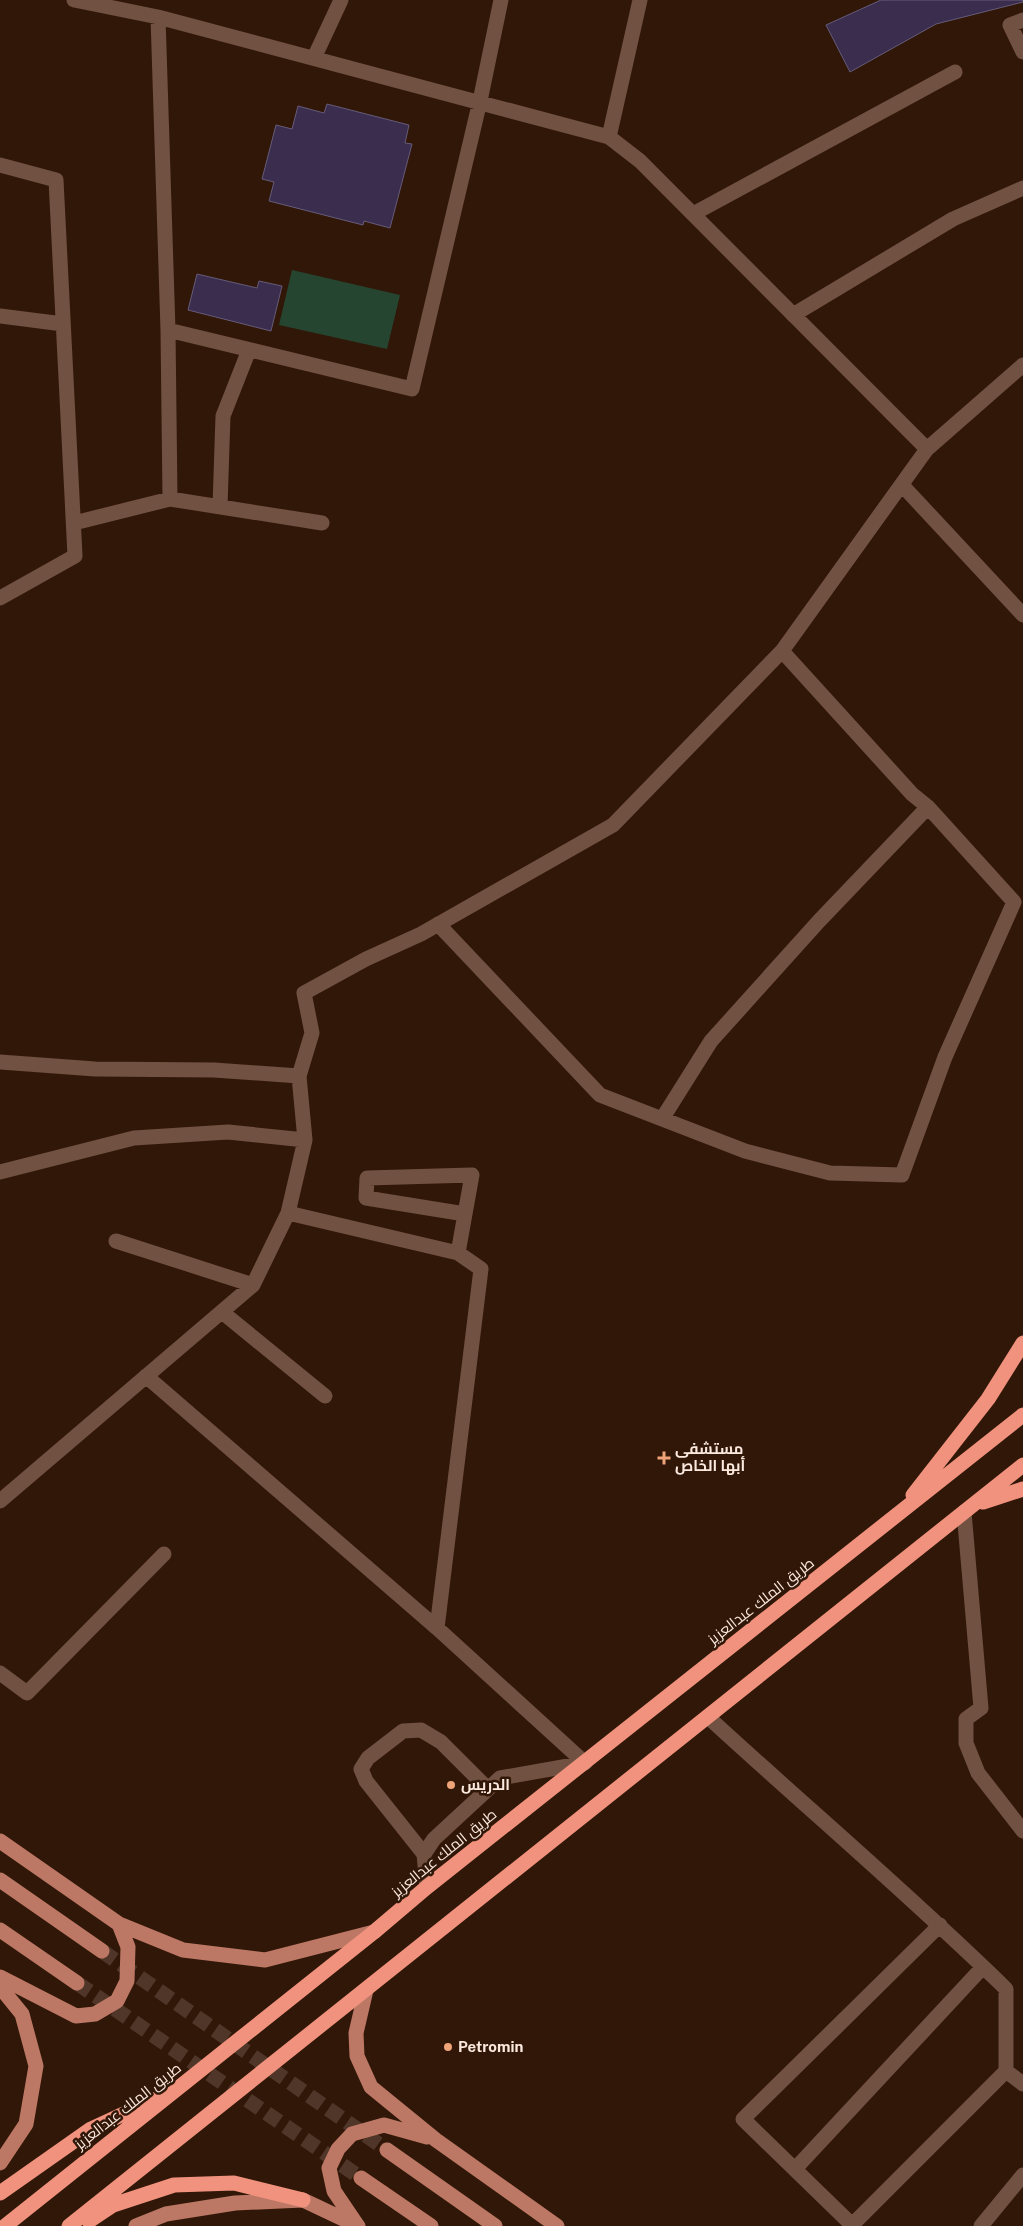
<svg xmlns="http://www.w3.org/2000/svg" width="1023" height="2226" font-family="'Public Sans',Cairo,sans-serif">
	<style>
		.green { fill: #264531 }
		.building { fill: #3a2d4e; stroke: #665b79 }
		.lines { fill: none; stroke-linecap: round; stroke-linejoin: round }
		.major-tunnel { stroke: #4f3628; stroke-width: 15; stroke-dasharray: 15 8; stroke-linecap: butt }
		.minor { stroke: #715141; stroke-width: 15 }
		.major { stroke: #bd7865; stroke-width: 15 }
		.highway { stroke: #f0927d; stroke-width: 15 }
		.poi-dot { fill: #efa378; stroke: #311708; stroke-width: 2 }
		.labels { text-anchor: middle; stroke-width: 5; stroke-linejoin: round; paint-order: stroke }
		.poi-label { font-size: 15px; font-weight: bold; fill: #fbe8de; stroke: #311708; text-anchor: start }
		.street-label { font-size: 15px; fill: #fbe8de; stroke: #311708 }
	</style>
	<rect width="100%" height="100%" fill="#311708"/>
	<path class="green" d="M292,270L400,295L387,349L279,325Z"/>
	<path class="building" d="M881,0H1023V2L936,24L850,72L826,25Z
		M327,104L409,125L405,143L412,144L390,228L364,221L363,225L269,201L274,182L262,179L276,125L292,129L298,106L324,113Z
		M197,274L257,288L259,281L282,286L271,331L188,310Z"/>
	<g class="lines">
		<path class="major-tunnel" d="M102,1951L387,2150
			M77,1983L361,2178"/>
		<path class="minor" d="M74,0L158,17L609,137L640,161L927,449
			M158,17L168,330L170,499
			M1023,20L1010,25L1023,52
			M314,58L341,0
			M609,137L640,0
			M0,165L56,180L75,556L0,598
			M693,214L955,72
			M793,315L953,219L1023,188
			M0,316L63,324
			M168,330L412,389L480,101L501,0
			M902,485L1023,615
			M220,506L223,416L249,350
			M74,523L170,499L322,523
			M438,924L600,1095L745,1151L830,1173L902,1175L945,1057L1014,902L928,807L912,794L782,651
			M0,1062L95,1069L214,1070L299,1076
			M662,1119L711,1041L819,921L928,807
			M0,1172L134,1138L228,1132L305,1140
			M288,1213L458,1253
			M116,1241L253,1285
			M222,1312L325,1396
			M146,1376L437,1628L585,1763
			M0,1501L253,1285L288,1213L305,1140L299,1076L312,1033L304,993L366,959L421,934L613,825L782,651L927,449L1023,365
			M964,1512L981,1708L966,1719V1743L978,1773L1023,1831
			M437,1628L481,1269L458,1253L472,1175L367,1178L366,1198L465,1214
			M0,1673L27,1693L164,1554
			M708,1717C807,1808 910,1895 1006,1989V2071L1023,2084
			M424,1854L366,1781L361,1769L368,1758L403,1731L421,1730L441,1742L488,1789
			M427,1887L424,1854L434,1839L500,1778L585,1763
			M940,1925L743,2119L852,2225L1006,2071
			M795,2169L983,1967
			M981,2226L1023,2175"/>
		<path class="major" d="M0,1841L119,1924L183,1950L265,1960L374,1932
			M0,1880L102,1951
			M0,1930L77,1983
			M0,1977L76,2016L95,2014L117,2001L127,1981L128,1947L119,1924
			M0,1987L22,2014L36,2066L26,2124L0,2163
			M366,1990L356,2033L357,2056L371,2087L436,2140L557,2226
			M387,2150L495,2226
			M361,2178L431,2226
			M357,2225L334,2191L329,2168L338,2149L352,2134L384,2125L427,2137
			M136,2226L166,2214L235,2203L303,2200L358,2226"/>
		<path class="highway" d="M913,1495L988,1399L1023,1343
			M983,1502L1023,1489
			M0,2193L91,2129L156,2099
			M89,2221L113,2205L174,2185L234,2183L303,2200
			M5,2226L374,1932L427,1887L1023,1415
			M69,2226L1023,1465"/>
	</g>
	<g class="poi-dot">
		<path d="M661.5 1450.5h5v5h5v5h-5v5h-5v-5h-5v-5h5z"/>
		<circle cx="451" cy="1785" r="5"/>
		<circle cx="448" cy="2047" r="5"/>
	</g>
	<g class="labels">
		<g class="poi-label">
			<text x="675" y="1454">مستشفى<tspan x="675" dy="17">أبها الخاص</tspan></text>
			<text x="461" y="1790">الدريس</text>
			<text x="458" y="2052">Petromin</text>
		</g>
		<g class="street-label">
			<text transform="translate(761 1601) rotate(-38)" y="5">طريق الملك عبدالعزيز</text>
			<text transform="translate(444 1853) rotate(-39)" y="5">طريق الملك عبدالعزيز</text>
			<text transform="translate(128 2106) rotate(-38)" y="5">طريق الملك عبدالعزيز</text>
		</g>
	</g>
</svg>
